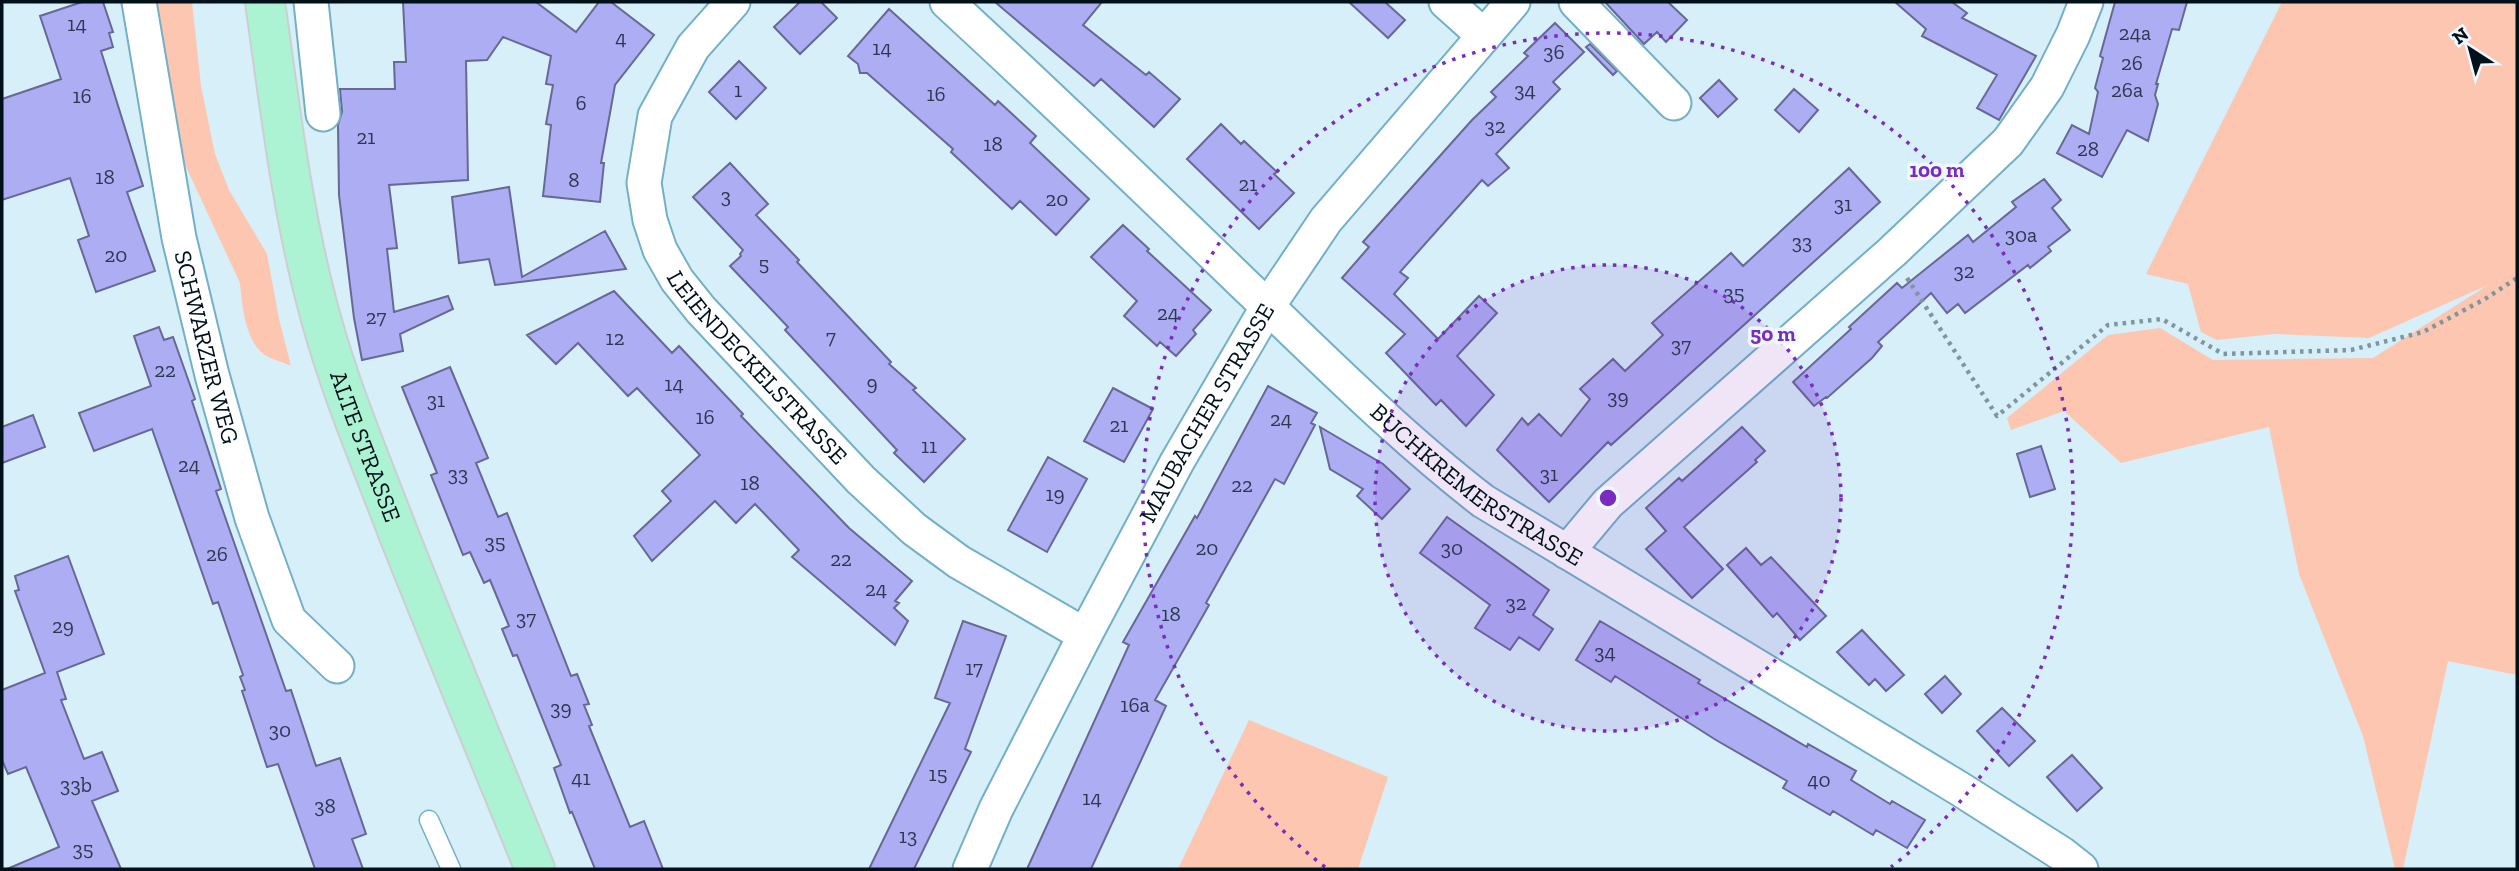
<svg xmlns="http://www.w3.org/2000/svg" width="2519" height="871" font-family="'Zilla Slab',serif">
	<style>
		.green { fill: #fdc6b0 }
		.building { fill: #acadf3; stroke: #676895; stroke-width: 2 }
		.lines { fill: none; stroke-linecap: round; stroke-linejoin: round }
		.service-casing { stroke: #73b0c7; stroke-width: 21 }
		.minor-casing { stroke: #73b0c7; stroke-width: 37 }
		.primary-casing { stroke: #cccfd1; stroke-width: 42 }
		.path { stroke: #80969e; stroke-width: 4.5; stroke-dasharray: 3.5 5; stroke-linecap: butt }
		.service { stroke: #fff; stroke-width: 18 }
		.minor { stroke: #fff; stroke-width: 33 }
		.primary { stroke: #acf3d4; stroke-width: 38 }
		.ring { fill: none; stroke: #7b2cbf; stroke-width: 3.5; stroke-dasharray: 3.5 7 }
		.labels { text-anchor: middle; stroke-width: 7; stroke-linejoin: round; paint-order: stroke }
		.number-label { font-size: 21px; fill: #2b3850 }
		.street-label { font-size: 24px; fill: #001119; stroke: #edf9fe }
		.centre { fill: #7b2cbf; stroke: #edf9fe; stroke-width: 3.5 }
		.ring-label { font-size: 21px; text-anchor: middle; font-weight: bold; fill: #7b2cbf; stroke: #edf9fe; stroke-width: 7; stroke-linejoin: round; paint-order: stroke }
	</style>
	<rect width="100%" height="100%" fill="#d6eff8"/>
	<path class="green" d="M152,2H192L201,86L215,154L229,190L267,254L279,319L291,366C283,362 273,360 265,355C245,342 242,304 240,283L181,156Z
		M2282,2H2517V675L2448,661L2403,869H2395L2363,736L2299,574L2269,427L2121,463L2064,411L2011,430L2007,418L2108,335L2160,328L2213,360L2373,358L2488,285L2369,338L2274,334L2217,340L2201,332L2188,284L2146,274Z
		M1249,720L1388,777L1358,869H1178Z"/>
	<path class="building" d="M82,2H103L113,32L109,33L113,47L101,51L143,186L127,192L155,271L96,292L78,240L89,236L70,178L2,200V99L61,79L40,16Z
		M403,2H536L576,32L599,2H611L654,35L615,85L601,163H604L600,202L543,196L551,125L546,124L553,85L546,84L551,56L503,37L487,60L466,61L468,180L389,185L397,248L387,249L394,312L448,296L453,309L400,334L403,351L362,360L354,318L339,195L338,125L342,112L340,89H395L394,62H406Z
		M800,2H821L837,18L800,54L774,27Z
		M995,2H1102L1083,25L1146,75L1149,72L1180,99L1154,127L1101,79L1094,86Z
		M1349,2H1385L1405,20L1388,38Z
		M1605,2H1668L1687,20L1666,42L1657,32L1644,44Z
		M1895,2H1952L1967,13L1962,18L2036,56L1999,120L1977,108L1997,75L1922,36L1926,29Z
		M2115,2H2187L2179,30L2172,29L2156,84H2158L2155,95L2158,104L2148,141L2127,130L2102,177L2057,153L2072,125L2089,134L2098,92L2095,88L2103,58L2100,56Z
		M889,9L995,105L998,101L1036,136L1030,143L1089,199L1056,235L1020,201L1012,209L951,152L953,149L867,73H860L858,64L848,56Z
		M1555,23L1584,52L1553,82L1560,89L1496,154L1509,168L1488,186L1482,180L1400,272L1408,278L1394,294L1438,339L1479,296L1497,313L1457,356L1494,395L1466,426L1441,400L1436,405L1386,353L1405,334L1342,278L1369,247L1363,242L1472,120L1496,97L1491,92L1528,56L1524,53Z
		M1590,44L1617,71L1613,75L1586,47Z
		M739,61L766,88L736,119L709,92Z
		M1719,80L1737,99L1718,117L1700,98Z
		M1794,89L1818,110L1799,132L1775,110Z
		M1221,124L1241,144L1244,141L1277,172L1274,174L1294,193L1259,229L1187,159Z
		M730,163L768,204L756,215L799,260L797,262L891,362L889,364L916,388L913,390L965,439L924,482L894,453L897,450L785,330L788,327L730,266L741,256L740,254L743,250L693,197Z
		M1849,168L1880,202L1611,445L1608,442L1549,502L1497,450L1522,418L1528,425L1539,414L1561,436L1590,399L1580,389L1613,359L1625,371L1663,335L1652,323L1731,253L1743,266Z
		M2044,179L2061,200L2052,208L2070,230L2048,247L2051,251L2030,268L2028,265L1965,313L1958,304L1947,313L1931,293L1878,342L1882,346L1872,358L1827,398L1826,397L1814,406L1793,382L1851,329L1849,327L1897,283L1902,288L1968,235L1973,242L2016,207L2012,202Z
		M509,187L522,277L605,231L626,269L495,285L489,259L459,263L452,197Z
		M1123,225L1149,249L1147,251L1211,310L1193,330L1196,334L1176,356L1160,342L1157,346L1124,316L1137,301L1091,257Z
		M614,291L672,353L679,346L743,414L741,416L849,528L912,581L895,601L899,603L894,608L908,621L895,645L792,557L799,550L755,504L736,523L715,501L652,561L634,536L671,501L662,491L700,455L637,388L628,396L578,343L556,364L527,335Z
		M159,327L164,340L173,337L195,399L192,401L221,489L216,491L286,691L291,690L316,766L340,758L366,834L352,839L363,869H315L278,764L267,767L242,691L245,690L240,677L243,675L218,602L213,604L152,429L94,451L79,413L151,386L134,336Z
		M450,367L488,458L476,463L498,517L507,513L571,676L577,674L589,704L584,705L592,725L589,726L630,827L644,821L663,869H595L572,812L570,813L554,768L561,765L517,655L513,656L502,629L509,626L490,580L484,583L470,552L463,555L431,475L437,473L402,387Z
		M1268,386L1317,413L1311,423L1315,425L1284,484L1275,479L1206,603L1209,605L1155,700L1166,706L1091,869H1027L1129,645L1123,642L1195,516L1197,518Z
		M1113,388L1153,409L1124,462L1084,441Z
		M33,415L45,447L2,463V427Z
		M1320,427L1383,464L1410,489L1382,519L1357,496L1363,489L1330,469Z
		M1742,427L1765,451L1755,460L1757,462L1684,527L1723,569L1692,598L1646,549L1666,531L1646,508L1679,478L1682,481Z
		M2041,446L2055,489L2030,497L2017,454Z
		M1048,457L1087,479L1047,552L1008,530Z
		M1447,517L1549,590L1533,615L1553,629L1539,650L1519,637L1510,650L1475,628L1490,605L1420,553Z
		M1746,548L1761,565L1771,557L1826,616L1800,640L1777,613L1773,617L1727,565Z
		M68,556L104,654L57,672L66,699L61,700L84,759L102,752L118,791L92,801L121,869H7L59,847L26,767L8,774L2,760V690L45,673L15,591L19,590L15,576Z
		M963,621L1006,636L965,749L971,752L914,869H869L950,703L935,698Z
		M1600,621L1700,680L1698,683L1807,747L1808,744L1856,771L1851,780L1890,804L1892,801L1925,820L1907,848L1876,830L1873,835L1833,811L1830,815L1783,788L1787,781L1716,740L1615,676L1611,682L1576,660Z
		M1862,630L1904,675L1886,691L1875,679L1869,685L1837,652Z
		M1945,676L1961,694L1942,713L1925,694Z
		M2002,708L2035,741L2009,766L1977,731Z
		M2072,755L2102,788L2077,811L2047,777Z"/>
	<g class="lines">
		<defs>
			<path id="service" d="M429,820L451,869"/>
			<g id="minor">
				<path id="s1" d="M139,2L179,238L212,375L252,518L289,620L337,666"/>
				<path d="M311,2L323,114"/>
				<path id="s2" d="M733,2L693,47L655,116L644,183L650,220L660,250L677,280L701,310L861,480L914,529L959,562L1085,635"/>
				<path id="s3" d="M947,2C1049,96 1148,191 1247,287C1324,360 1399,436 1483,501L1960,789L2062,854L2081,869"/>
				<path d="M1446,2L1484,36"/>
				<path d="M1576,2L1674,103"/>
				<path d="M1567,552L1608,503L1892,252L2008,142L2047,87L2073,35L2086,2"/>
				<path id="s4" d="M970,869L996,809L1085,635L1177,462L1268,306L1326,220L1513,2"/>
			</g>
			<g id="primary">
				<path id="s5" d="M265,2C280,107 292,213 320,315C340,389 370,459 397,530C442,644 489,756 535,869"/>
			</g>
		</defs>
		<use href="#service" class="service-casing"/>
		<use href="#minor" class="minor-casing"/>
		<use href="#primary" class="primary-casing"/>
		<path class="path" d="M1907,278L1997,416L2108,325L2162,319L2223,354L2351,350L2423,332L2485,299L2517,278"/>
		<use href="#service" class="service"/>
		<use href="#minor" class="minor"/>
		<use href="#primary" class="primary"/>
	</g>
	<circle cx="1608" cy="498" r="233" fill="#7b2cbf" fill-opacity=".12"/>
	<g class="ring">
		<circle cx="1608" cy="498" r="233"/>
		<path d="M1325 867A465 465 0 1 1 1891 867"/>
	</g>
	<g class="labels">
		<g class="number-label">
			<text x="77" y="31">14</text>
			<text x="2135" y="40">24a</text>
			<text x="621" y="45">4</text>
			<text x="882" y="55">14</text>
			<text x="1554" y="59">36</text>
			<text x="2132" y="70">26</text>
			<text x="738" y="97">1</text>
			<text x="1525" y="97">34</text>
			<text x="2127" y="97">26a</text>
			<text x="936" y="101">16</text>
			<text x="82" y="103">16</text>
			<text x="581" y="110">6</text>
			<text x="1495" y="133">32</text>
			<text x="366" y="144">21</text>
			<text x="993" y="151">18</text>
			<text x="2088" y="156">28</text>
			<text x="105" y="184">18</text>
			<text x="574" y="187">8</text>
			<text x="1248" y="191">21</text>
			<text x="726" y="203">3</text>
			<text x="1057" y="206">20</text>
			<text x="1843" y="211">31</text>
			<text x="2021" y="242">30a</text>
			<text x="1802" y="249">33</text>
			<text x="116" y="262">20</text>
			<text x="764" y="271">5</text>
			<text x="1964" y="278">32</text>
			<text x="1734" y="300">35</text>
			<text x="1168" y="320">24</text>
			<text x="376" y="324">27</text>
			<text x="831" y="344">7</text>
			<text x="615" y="345">12</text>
			<text x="1681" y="352">37</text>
			<text x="165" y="377">22</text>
			<text x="872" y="390">9</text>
			<text x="674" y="391">14</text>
			<text x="1618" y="404">39</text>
			<text x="436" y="407">31</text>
			<text x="705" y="424">16</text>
			<text x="1281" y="426">24</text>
			<text x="1119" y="432">21</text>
			<text x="929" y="453">11</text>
			<text x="189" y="472">24</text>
			<text x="458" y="481">33</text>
			<text x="1549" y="481">31</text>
			<text x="750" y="490">18</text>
			<text x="1242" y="492">22</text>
			<text x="1055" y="501">19</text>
			<text x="495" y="549">35</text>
			<text x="1207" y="555">20</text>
			<text x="1452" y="555">30</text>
			<text x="217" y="561">26</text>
			<text x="841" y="566">22</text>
			<text x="876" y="596">24</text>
			<text x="1516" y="610">32</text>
			<text x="1171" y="621">18</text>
			<text x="526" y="625">37</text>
			<text x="63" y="633">29</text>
			<text x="1605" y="659">34</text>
			<text x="974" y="675">17</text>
			<text x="1135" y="712">16a</text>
			<text x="561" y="715">39</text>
			<text x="280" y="737">30</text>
			<text x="938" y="781">15</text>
			<text x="581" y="785">41</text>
			<text x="1819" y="787">40</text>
			<text x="76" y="792">33b</text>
			<text x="1092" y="805">14</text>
			<text x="325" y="813">38</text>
			<text x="908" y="843">13</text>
			<text x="83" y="856">35</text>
		</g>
		<g class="street-label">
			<text dy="8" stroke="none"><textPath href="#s1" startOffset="352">SCHWARZER WEG</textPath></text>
			<text dy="8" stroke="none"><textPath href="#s2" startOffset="429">LEIENDECKELSTRASSE</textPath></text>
			<text dy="8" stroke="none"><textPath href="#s4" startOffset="514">MAUBACHER STRASSE</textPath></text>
			<text dy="8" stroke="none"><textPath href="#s5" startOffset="457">ALTE STRASSE</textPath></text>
			<text dy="8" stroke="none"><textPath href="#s3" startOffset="718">BUCHKREMERSTRASSE</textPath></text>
		</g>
	</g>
	<circle cx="1608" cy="498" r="10" class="centre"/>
	<g class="ring-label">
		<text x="1937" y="177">100 m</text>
		<text x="1773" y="341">50 m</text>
	</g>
	<rect width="2519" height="871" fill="none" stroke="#001119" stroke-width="7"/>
	<g transform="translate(2470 49) rotate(324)" stroke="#edf9fe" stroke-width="5" paint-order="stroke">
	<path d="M0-5L12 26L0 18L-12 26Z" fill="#001119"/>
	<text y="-10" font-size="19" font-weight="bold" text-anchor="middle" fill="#001119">N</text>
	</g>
</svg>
